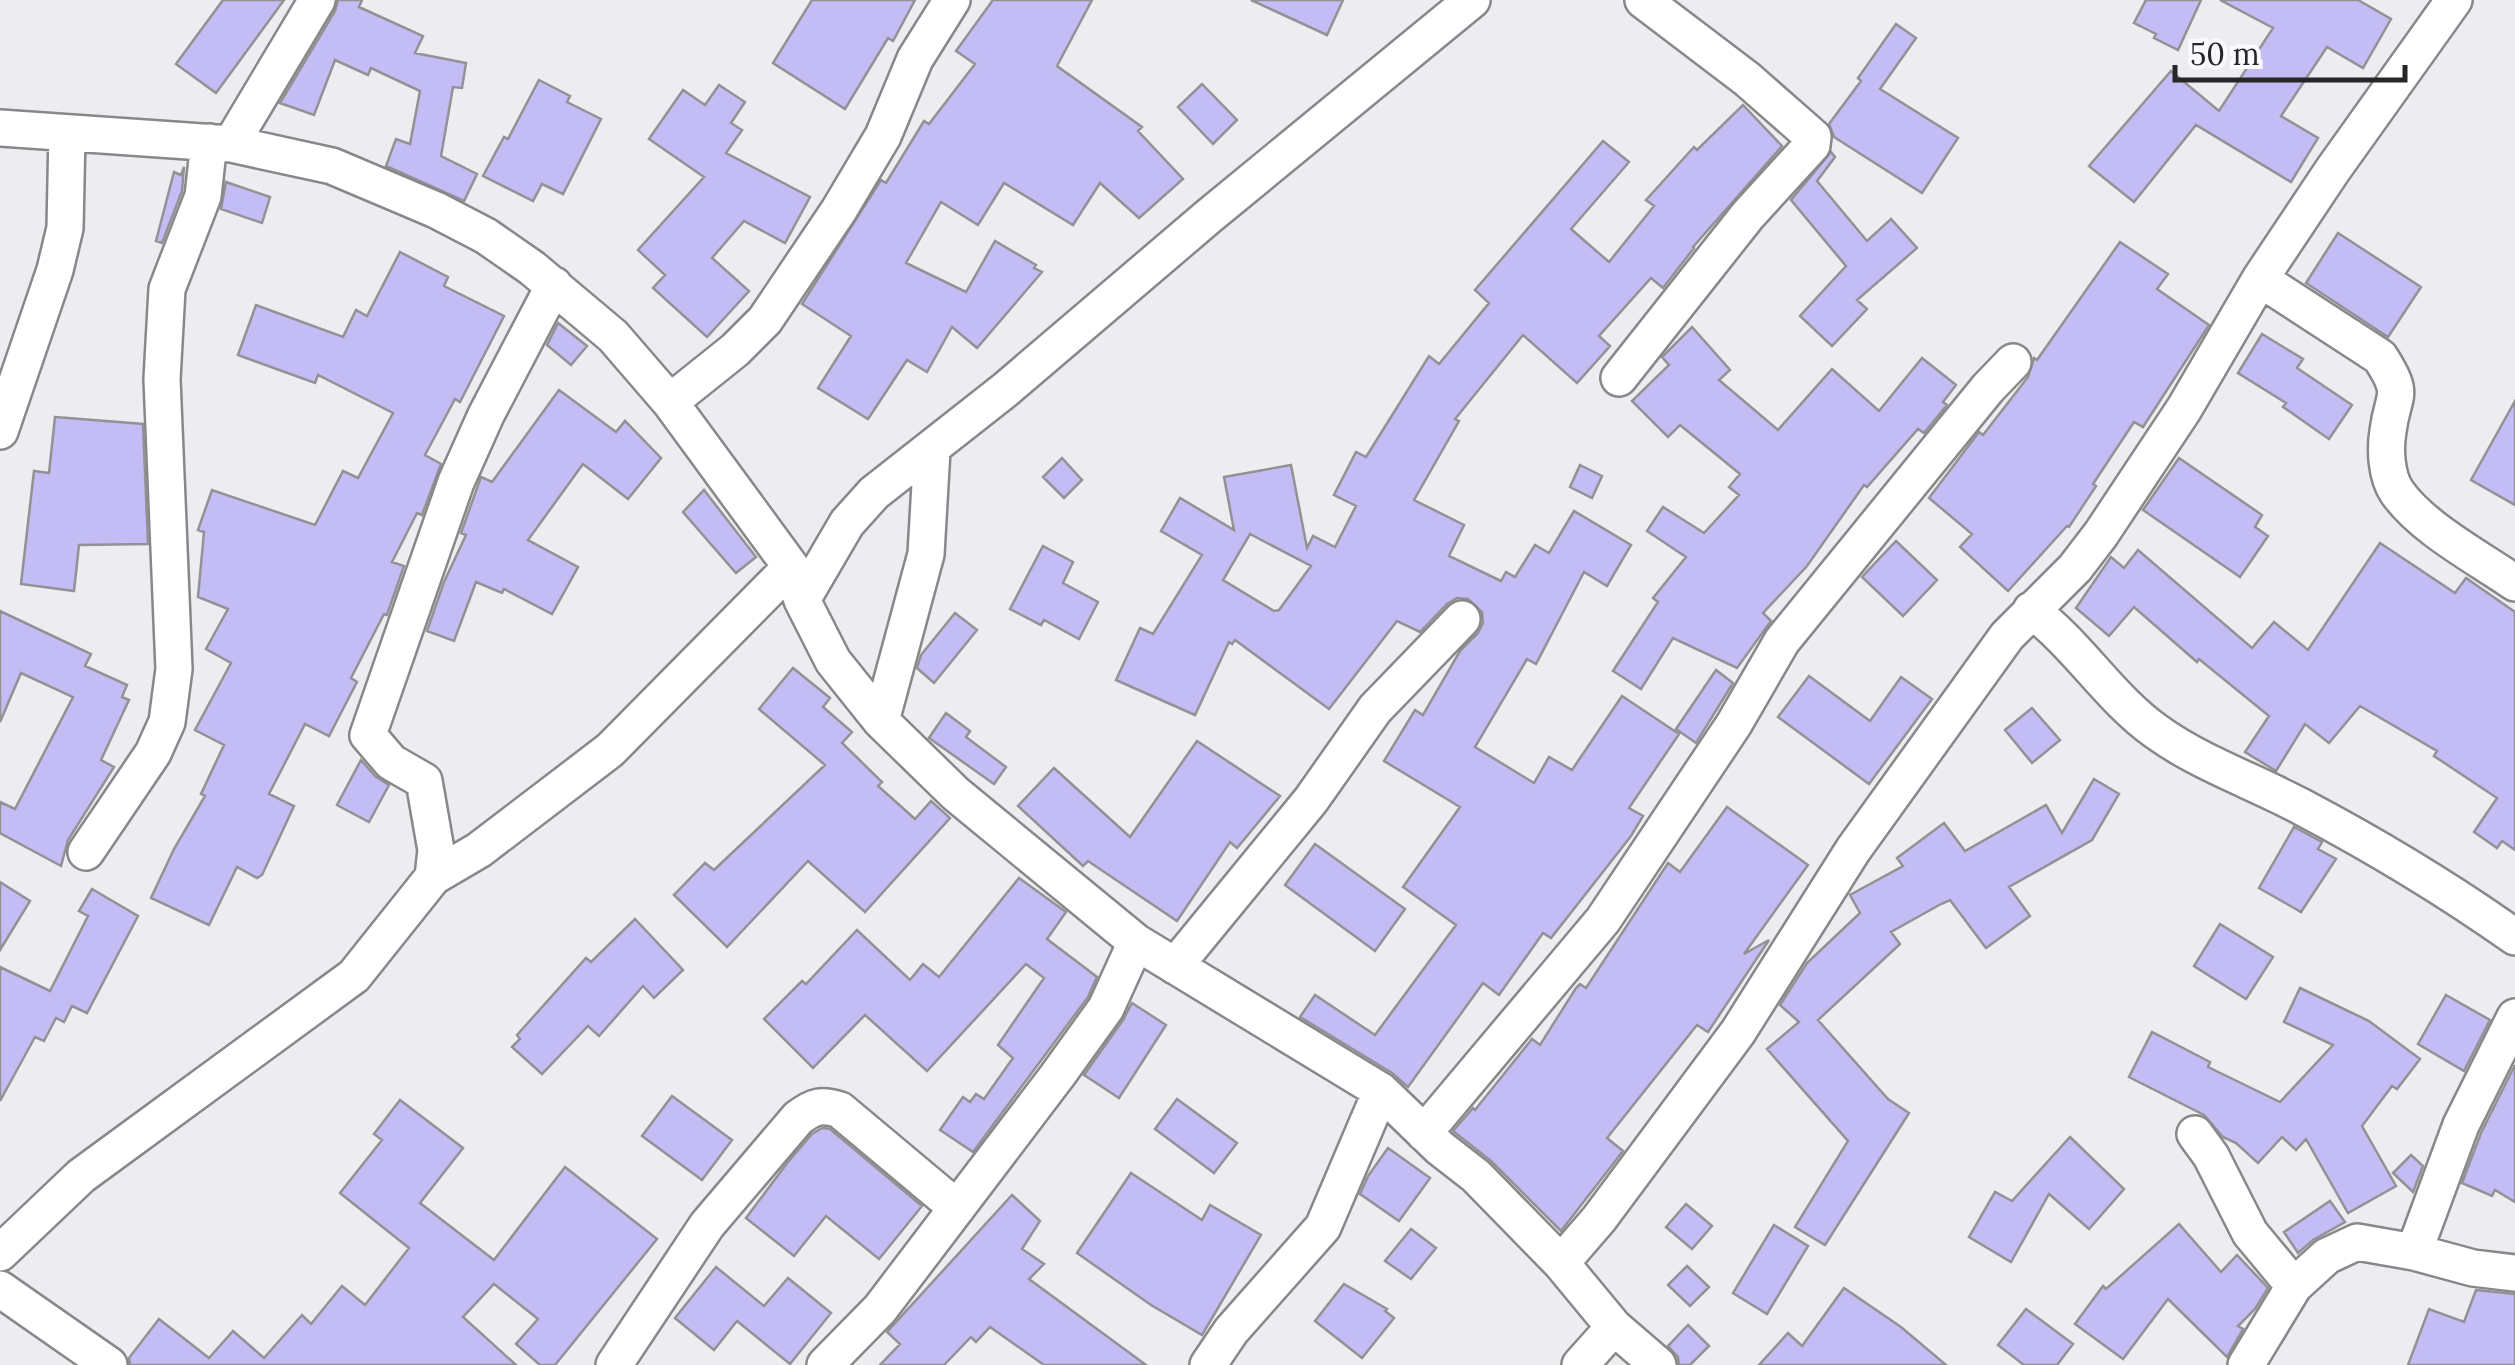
<svg xmlns="http://www.w3.org/2000/svg" width="2515" height="1365" font-family="Lora,serif">
	<style>
		.building { fill: #c4bdf5; stroke: #929295; stroke-width: 2.5; fill-rule: evenodd }
		.lines { fill: none; stroke-linecap: round; stroke-linejoin: round }
		.street-casing { stroke: #88888b; stroke-width: 40 }
		.street { stroke: #fff; stroke-width: 35 }
	</style>
	<rect width="100%" height="100%" fill="#ededf1"/>
	<path class="building" d="M223,0H284L216,93L176,64Z
		M338,0H362L359,7L423,36L415,53L466,63L462,88L453,87L441,156L477,174L464,201L386,166L396,139L410,144L420,91L371,68L368,75L335,60L314,115L280,103L335,11Z
		M812,0H915L893,41L888,38L845,109L773,63Z
		M993,0H1092L1057,66L1142,127L1138,131L1183,179L1139,218L1100,183L1073,225L1004,183L978,225L941,202L906,263L966,292L995,241L1036,265L1034,268L1042,272L977,348L952,327L927,372L907,360L868,419L818,388L851,336L802,304L881,180L886,183L924,121L929,124L975,64L956,51Z
		M1251,0H1343L1327,35Z
		M2146,0H2201L2178,50L2154,38L2156,34L2134,23Z
		M2220,0H2358L2391,19L2363,68L2327,47L2281,116L2318,138L2291,182L2196,125L2134,202L2089,166L2171,71L2219,111L2273,28Z
		M1896,24L1916,38L1880,89L1958,138L1922,193L1834,137L1829,124L1861,81L1858,78Z
		M539,80L570,96L567,102L601,119L563,194L542,184L533,201L483,176L504,137L508,139Z
		M1202,84L1237,120L1213,144L1178,107Z
		M719,85L745,102L731,123L742,130L726,153L810,197L785,243L744,221L712,258L749,291L707,337L653,288L665,275L638,250L704,177L649,139L683,90L705,105Z
		M1743,105L1782,146L1693,247L1694,248L1663,288L1651,278L1599,336L1610,346L1577,383L1523,335L1455,419L1459,421L1414,500L1464,525L1449,556L1501,581L1506,572L1515,577L1535,545L1549,553L1574,511L1631,545L1607,586L1584,572L1536,664L1527,659L1475,747L1534,783L1549,757L1572,770L1622,696L1679,734L1629,808L1643,816L1631,836L1551,938L1543,933L1499,995L1483,983L1408,1087L1392,1073L1300,1017L1315,995L1375,1035L1456,925L1403,887L1460,807L1384,761L1415,710L1423,715L1460,651L1478,633L1483,623L1482,612L1468,599L1457,598L1447,604L1420,632L1397,621L1329,709L1235,640L1232,644L1229,642L1195,715L1116,680L1140,628L1153,634L1202,555L1161,531L1180,498L1234,530L1224,477L1291,465L1307,548L1313,536L1335,547L1356,506L1334,495L1356,452L1366,457L1429,356L1439,364L1489,303L1475,290L1603,141L1629,162L1571,229L1609,262L1654,206L1646,200L1694,147L1697,150ZM1250,534L1311,566L1279,610L1274,611L1223,580Z
		M1831,152L1835,157L1817,181L1867,241L1891,219L1917,248L1857,300L1867,309L1832,346L1800,316L1846,266L1791,200Z
		M184,167L182,191L162,243L156,241L174,172L181,175Z
		M226,182L270,197L262,223L221,209Z
		M2338,233L2421,287L2388,337L2306,283Z
		M2120,242L2168,274L2157,289L2209,325L2143,427L2134,422L2093,484L2096,486L2069,527L2067,526L2008,591L1960,547L1972,534L1929,498L1979,432L1983,435L2028,377L2034,358L2037,360Z
		M400,252L448,277L444,286L504,316L460,402L455,399L425,455L441,464L422,515L417,513L392,562L404,566L387,615L384,614L351,678L357,682L329,736L305,724L269,794L294,806L262,875L257,878L237,867L209,925L151,898L174,849L205,796L201,794L224,745L195,730L231,663L206,649L228,609L198,597L204,532L198,530L212,490L315,525L343,471L358,478L393,413L318,375L315,383L238,355L256,305L343,337L356,310L367,316Z
		M558,323L587,346L571,365L547,345Z
		M1692,327L1730,370L1719,380L1778,430L1832,369L1879,411L1922,358L1956,385L1943,402L1947,405L1924,433L1918,429L1867,487L1864,485L1807,566L1763,613L1771,621L1737,668L1673,638L1641,689L1613,671L1658,602L1653,598L1686,557L1647,531L1663,507L1704,533L1739,495L1729,487L1740,474L1680,425L1668,437L1632,401L1669,365L1662,357Z
		M2262,334L2303,359L2297,368L2352,405L2329,439L2283,407L2286,403L2238,373Z
		M559,390L616,432L625,421L661,458L628,499L583,464L528,540L578,567L552,614L504,589L502,593L476,582L454,641L427,631L444,582L466,535L461,533L481,477L492,482Z
		M2515,401V505L2471,480Z
		M55,417L143,424L148,544L79,545L74,591L21,584L34,471L49,473Z
		M1062,458L1082,480L1064,498L1043,477Z
		M2179,458L2262,515L2255,527L2268,536L2240,577L2143,510Z
		M1580,465L1602,476L1592,498L1570,487Z
		M704,490L756,557L736,573L683,512Z
		M1896,541L1937,580L1903,616L1862,577Z
		M2380,543L2455,593L2466,578L2515,612V850L2502,841L2497,848L2474,832L2497,798L2434,756L2437,751L2360,706L2329,743L2305,724L2276,771L2245,752L2269,716L2199,659L2197,662L2134,607L2109,636L2076,608L2111,557L2124,568L2138,550L2252,648L2274,622L2308,650Z
		M1043,546L1073,562L1063,583L1098,602L1079,639L1044,620L1041,625L1010,609Z
		M0,611L91,654L85,666L127,685L122,697L129,700L101,760L114,767L68,840L61,866L0,833V802L15,809L73,697L21,673L0,722Z
		M955,613L977,630L934,683L917,668L921,655Z
		M793,668L830,698L823,707L852,732L842,743L882,782L878,786L915,819L931,801L950,818L865,912L808,861L727,947L674,895L705,863L714,870L825,765L759,709Z
		M1716,670L1733,683L1696,743L1676,729Z
		M1809,676L1870,721L1901,677L1932,699L1869,784L1778,717Z
		M2032,708L2060,740L2032,763L2005,730Z
		M946,713L970,731L966,737L1006,767L994,784L929,738Z
		M1197,741L1280,796L1237,848L1230,842L1177,921L1088,861L1083,866L1018,806L1054,768L1130,837Z
		M361,760L375,776L389,785L369,822L337,805Z
		M2094,779L2119,794L2092,840L2009,887L2030,916L1986,948L1950,900L1941,904L1891,932L1900,944L1818,1020L1888,1099L1909,1113L1825,1245L1795,1227L1848,1141L1767,1049L1799,1022L1780,1005L1807,963L1860,913L1850,895L1903,866L1897,858L1944,823L1965,851L2046,805L2062,833Z
		M1727,807L1808,865L1744,954L1769,940L1708,1032L1697,1025L1607,1138L1623,1151L1561,1231L1491,1161L1453,1131L1473,1108L1475,1110L1532,1039L1540,1045L1576,988L1580,984L1586,988L1668,863L1680,872Z
		M2294,827L2322,842L2318,849L2336,859L2301,912L2259,888Z
		M1315,844L1405,909L1375,951L1285,885Z
		M1019,878L1066,912L1047,939L1097,977L1088,997L973,1152L940,1130L963,1097L970,1102L976,1094L984,1099L1013,1058L998,1045L1044,978L1026,964L927,1071L865,1015L813,1068L764,1019L802,981L806,984L857,930L910,980L923,964L939,977Z
		M0,882L30,901L0,950Z
		M92,889L138,916L87,1013L72,1006L64,1022L56,1018L44,1041L35,1037L0,1101V967L50,991L88,916L79,911Z
		M635,919L683,970L654,998L643,986L599,1036L588,1026L542,1074L512,1047L520,1039L517,1035L586,958L591,962Z
		M2220,924L2273,957L2246,999L2194,966Z
		M2300,988L2369,1021L2420,1059L2397,1089L2392,1086L2362,1126L2396,1186L2348,1213L2306,1139L2296,1150L2282,1137L2258,1163L2236,1143L2223,1137L2204,1115L2129,1077L2152,1032L2210,1062L2208,1067L2280,1102L2333,1045L2284,1022Z
		M2446,995L2490,1020L2464,1071L2418,1044Z
		M1132,1003L1166,1025L1119,1098L1084,1075L1123,1020Z
		M2515,1065V1202L2495,1190L2492,1196L2462,1183L2481,1133Z
		M672,1096L732,1140L702,1180L642,1136Z
		M1177,1099L1237,1143L1214,1173L1155,1129Z
		M400,1100L463,1148L420,1203L494,1260L565,1167L657,1239L555,1365H540L516,1344L538,1319L494,1284L463,1317L516,1365H130L129,1358L159,1319L209,1358L233,1331L264,1358L302,1315L311,1324L342,1286L365,1305L409,1248L340,1193L382,1140L374,1134Z
		M822,1128L830,1129L922,1206L879,1259L826,1216L794,1256L746,1218L788,1162L812,1134Z
		M2070,1137L2124,1189L2089,1229L2049,1194L2011,1262L1969,1237L1995,1192L2012,1201Z
		M1388,1148L1430,1178L1399,1221L1360,1194L1368,1176Z
		M2411,1155L2423,1166L2413,1192L2393,1173Z
		M1131,1173L1202,1220L1210,1205L1261,1235L1202,1335L1151,1305L1077,1253Z
		M1012,1195L1040,1221L1022,1249L1044,1264L1029,1279L1146,1365H1044L990,1327L976,1342L971,1337L944,1365H880L900,1344L887,1332Z
		M2330,1201L2345,1222L2313,1240L2298,1253L2284,1232Z
		M1686,1204L1712,1226L1692,1249L1666,1227Z
		M2179,1224L2221,1272L2237,1255L2268,1288L2255,1309L2238,1326L2243,1329L2227,1357L2168,1299L2123,1359L2075,1324L2103,1286L2106,1289Z
		M1774,1225L1808,1246L1767,1314L1733,1293Z
		M1411,1229L1436,1248L1411,1279L1385,1261Z
		M1687,1266L1709,1287L1690,1306L1668,1285Z
		M716,1267L764,1306L788,1278L831,1313L790,1364L737,1321L714,1350L675,1318Z
		M1344,1284L1387,1309L1385,1311L1394,1318L1362,1358L1315,1321Z
		M1844,1288L1901,1327L1946,1365H1759L1788,1333L1802,1346Z
		M2476,1290L2515,1294V1365H2408L2429,1309L2464,1322Z
		M2026,1309L2073,1344L2057,1365H2024L1998,1345Z
		M1688,1325L1709,1346L1690,1365H1679L1678,1357L1668,1346Z"/>
	<g class="lines">
		<defs>
			<path id="street" d="M0,128L231,144L332,166L436,210L486,236L532,268L613,336L670,402L791,567L802,600L833,661L881,721L956,794L1136,942L1381,1091L1440,1148L1476,1176L1561,1263L1614,1327L1658,1365
				M231,144L317,0
				M2260,279L2380,357C2406,397 2393,392 2388,431C2385,449 2386,476 2397,492C2422,528 2479,558 2515,583
				M1619,378L1748,215L1812,145L1813,137L1747,79L1643,0
				M670,402L735,350L765,320L839,210L883,136L915,59L952,0
				M0,431L55,270L65,228L67,133
				M802,600L847,523L874,493L1005,390L1209,216L1472,0
				M2031,610C2079,646 2109,698 2157,732C2200,763 2253,781 2300,806C2374,845 2447,889 2515,937
				M881,721L926,554L932,450
				M86,852L153,753L167,722L174,669L162,379L167,289L203,196L209,142
				M433,877L436,850L424,781L391,762L368,735L456,482L486,415L554,285
				M1175,966L1311,800L1375,709L1462,619
				M1424,1133L1603,920L1734,724L1782,641L1988,388L2013,362
				M2195,1134L2211,1156L2250,1233L2294,1286
				M2414,1252L2461,1125L2515,1017
				M0,1253L81,1176L354,976L433,877L479,850L610,750L791,567
				M1561,1263L1599,1219L1738,1032L1853,850L2007,636L2075,568L2101,534L2184,409L2260,279L2332,171L2454,0
				M0,1289L109,1365
				M614,1365L707,1225L798,1118C814,1106 821,1104 840,1110L957,1208
				M825,1365L880,1309L1057,1076L1106,1008L1136,942
				M1208,1365L1231,1331L1323,1227L1381,1091
				M1580,1365L1614,1327
				M2246,1365L2294,1286L2327,1256L2357,1242L2414,1252L2473,1268L2515,1273"/>
		</defs>
		<use href="#street" class="street-casing"/>
		<use href="#street" class="street"/>
	</g>
	<path d="M2175 65v15h230v-15" fill="none" stroke="#262627" stroke-width="5"/>
	<text x="2190" y="65" font-size="30" fill="#262627" stroke="#fafafe" stroke-width="8" paint-order="stroke">50 m</text>
</svg>
